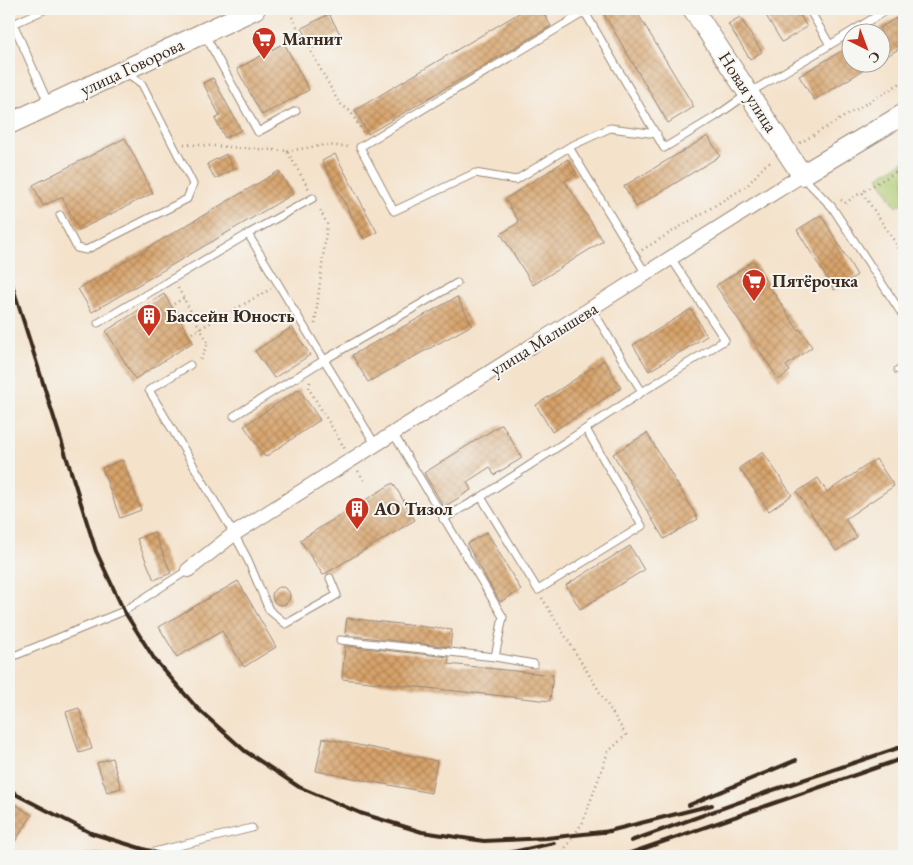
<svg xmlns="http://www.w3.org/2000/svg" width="913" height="865" font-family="'EB Garamond',serif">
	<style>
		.grass { fill: #adc86e; stroke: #747946 }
		.building { fill: url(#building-cross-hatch) }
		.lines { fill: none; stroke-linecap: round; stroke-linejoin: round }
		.service-casing { stroke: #988674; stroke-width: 9 }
		.minor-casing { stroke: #988674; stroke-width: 16 }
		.secondary-casing { stroke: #988674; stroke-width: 22 }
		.path { stroke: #988674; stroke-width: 2.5; stroke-dasharray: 1 4; stroke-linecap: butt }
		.service { stroke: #fff; stroke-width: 7 }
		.minor { stroke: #fff; stroke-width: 14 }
		.secondary { stroke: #fff; stroke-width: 20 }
		.rail { stroke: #3b2a1e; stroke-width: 4 }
		.labels { text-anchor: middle; stroke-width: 4; stroke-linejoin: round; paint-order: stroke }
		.poi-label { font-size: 18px; font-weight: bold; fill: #3b2a1e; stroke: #f6f6f2; text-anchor: start }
		.street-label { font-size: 18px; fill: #3b2a1e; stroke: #f6f6f2 }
	</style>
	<defs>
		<pattern id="building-cross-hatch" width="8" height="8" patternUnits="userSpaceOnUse" patternTransform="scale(1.25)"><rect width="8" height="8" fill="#d7a36b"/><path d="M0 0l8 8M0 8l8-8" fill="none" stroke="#b08557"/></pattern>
	</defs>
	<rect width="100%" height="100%" fill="#f6f6f2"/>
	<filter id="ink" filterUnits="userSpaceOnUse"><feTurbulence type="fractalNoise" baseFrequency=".02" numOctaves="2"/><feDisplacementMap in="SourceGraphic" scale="10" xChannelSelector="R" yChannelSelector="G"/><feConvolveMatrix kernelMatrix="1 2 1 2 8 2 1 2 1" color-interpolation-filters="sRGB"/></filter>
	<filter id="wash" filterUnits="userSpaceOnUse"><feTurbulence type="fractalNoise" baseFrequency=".0096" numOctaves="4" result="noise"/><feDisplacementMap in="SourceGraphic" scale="20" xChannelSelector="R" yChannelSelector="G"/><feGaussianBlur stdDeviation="1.12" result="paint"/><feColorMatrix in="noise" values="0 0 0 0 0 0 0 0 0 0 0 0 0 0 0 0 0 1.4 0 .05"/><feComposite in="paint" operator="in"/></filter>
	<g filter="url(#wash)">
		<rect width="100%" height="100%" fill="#f4e2cb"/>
		<path class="grass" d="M904,161V202L896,207L878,177Z"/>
		<g id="blocks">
			<path class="building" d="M526,9H541L551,26L368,134L355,110Z
				M601,9H635L694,107L668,123Z
				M762,9H796L807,27L782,42Z
				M904,13V46L880,60V28Z
				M329,14L340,34L313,48L302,28Z
				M740,17L762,52L750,59L728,24Z
				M284,43L309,90L262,115L237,69Z
				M850,46V62H877L814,100L799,76Z
				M213,78L241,130L225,138L215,119L220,116L203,83Z
				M708,136L720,156L636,207L624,186Z
				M125,138L153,193L79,230L62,197L43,206L33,185Z
				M226,154L234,169L215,179L207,164Z
				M335,154L377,232L364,239L322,161Z
				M568,159L577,174L565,181L603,241L533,285L501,234L519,222L505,199Z
				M279,171L293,194L92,312L78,289Z
				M821,215L857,275L834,290L797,230Z
				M753,261L798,330L800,329L812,347L786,366L790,371L779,380L716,286Z
				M164,294L193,342L135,379L106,331Z
				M457,297L472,325L368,382L352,355Z
				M691,309L707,336L649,371L633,345Z
				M292,327L310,355L274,378L255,351Z
				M604,360L621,388L552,432L536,405Z
				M299,389L320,420L265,457L244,426Z
				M502,424L522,458L494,475L490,467L467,482L471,490L444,507L424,473Z
				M647,433L698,519L664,539L613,454Z
				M763,452L792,495L769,511L739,468Z
				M876,459L894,486L845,519L857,537L836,551L797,492L818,478L827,492Z
				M123,460L141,510L120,518L102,468Z
				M393,483L415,520L323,575L300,540Z
				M154,532L171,573L154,580L137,539Z
				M487,532L521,590L500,602L467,544Z
				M630,546L644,570L580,609L566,585Z
				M238,581L276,647L244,667L222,631L177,657L159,627Z
				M272 596a9 9 0 1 1 18 0a9 9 0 1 1-18 0Z
				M347,618L452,630L450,647L346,635L345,634Z
				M345,646L449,657L448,664L553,675L550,701L342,679Z
				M79,708L92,749L79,753L66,712Z
				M323,738L437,761L431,793L316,771Z
				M112,758L121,788L107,792L97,763Z
				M9,800L32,815L9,851Z"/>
		</g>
	</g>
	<g filter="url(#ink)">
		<use href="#blocks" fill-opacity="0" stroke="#988674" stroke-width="1"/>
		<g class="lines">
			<defs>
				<path id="service" d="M583,9L664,148L715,117L749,93L830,45L809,9
					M9,14L49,105
					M9,26L46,9
					M205,35L258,132L296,111
					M833,43L888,9
					M569,147L516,180L475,173L394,211L360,147L585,12
					M802,176L832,207L904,317
					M313,198L248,234L375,444
					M60,215L77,248L86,250L187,199L193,184L142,84L127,73
					M646,274L569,147L610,128L657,134
					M98,323L248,234
					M190,365L149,390L234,534L248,560L269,610L286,624L337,595L330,578
					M898,370L904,365
					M642,392L725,340L671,258
					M234,416L324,360L457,283
					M393,433L503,617L495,657
					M481,497L538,590L642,526L586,429
					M443,519L481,497L642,392L592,309
					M340,640L495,657L534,664
					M9,658L124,611L188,570
					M72,856L85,854L114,856
					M137,856L252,828"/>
				<path id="minor" d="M188,570L234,534L802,175"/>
				<path id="secondary" d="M693,9L802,175L904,114
					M9,124L255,9"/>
			</defs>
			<use href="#service" class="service-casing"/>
			<use href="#minor" class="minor-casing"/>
			<use href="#secondary" class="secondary-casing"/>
			<path class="path" d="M292,17L339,103L350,111L364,134
				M800,143L904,81
				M184,144L287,151L309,189
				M287,151L325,145L351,147
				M904,167L862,192L904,256
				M841,200L845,203L862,192
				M642,250L747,186L764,166L773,161
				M178,288L208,343L200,360
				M174,304L184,298
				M315,324L327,224L319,207
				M192,333L271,289
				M310,382L309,389L345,449
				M358,471L364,480
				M542,598L626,735L608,752L583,822L560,856"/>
			<use href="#service" class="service"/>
			<use href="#minor" class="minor"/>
			<use href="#secondary" class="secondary"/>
			<path class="rail" d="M9,275L96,551L124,611L155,660L197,708L245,751L299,787L360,813L422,832L484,841L547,838L611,831
				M9,788L17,795L91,833L166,856
				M689,805L796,760
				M605,832L712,805
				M631,841L773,790L904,746
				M494,856L554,843
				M622,856L904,758"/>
		</g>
	</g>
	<defs>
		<symbol id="supermarket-pin" viewBox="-11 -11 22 30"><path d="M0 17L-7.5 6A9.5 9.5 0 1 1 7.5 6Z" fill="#c8321e" stroke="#f6f6f2"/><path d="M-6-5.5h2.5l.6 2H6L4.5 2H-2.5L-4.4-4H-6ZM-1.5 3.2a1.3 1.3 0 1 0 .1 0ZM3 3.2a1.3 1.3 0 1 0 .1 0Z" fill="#fff"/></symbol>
		<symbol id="building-pin" viewBox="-11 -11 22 30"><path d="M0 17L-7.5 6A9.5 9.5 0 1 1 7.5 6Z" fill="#c8321e" stroke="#f6f6f2"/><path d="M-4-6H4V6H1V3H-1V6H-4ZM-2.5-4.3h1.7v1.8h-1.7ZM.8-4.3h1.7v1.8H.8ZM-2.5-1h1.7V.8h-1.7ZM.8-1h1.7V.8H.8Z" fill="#fff"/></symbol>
	</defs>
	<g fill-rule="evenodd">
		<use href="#supermarket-pin" x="250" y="25" width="28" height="38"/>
		<use href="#supermarket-pin" x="740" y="267" width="28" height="38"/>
		<use href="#building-pin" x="135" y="302" width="28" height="38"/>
		<use href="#building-pin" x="343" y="495" width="28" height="38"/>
	</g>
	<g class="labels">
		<g class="poi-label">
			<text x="282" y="45">Магнит</text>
			<text x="772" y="287">Пятёрочка</text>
			<text x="166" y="322">Бассейн Юность</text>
			<text x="374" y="515">АО Тизол</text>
		</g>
		<g class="street-label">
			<text transform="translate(132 67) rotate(-25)" y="6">улица Говорова</text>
			<text transform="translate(748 92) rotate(57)" y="6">Новая улица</text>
			<text transform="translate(544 339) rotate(-32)" y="6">улица Малышева</text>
		</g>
	</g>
	<rect width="913" height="865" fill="none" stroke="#f6f6f2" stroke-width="30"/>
	<g transform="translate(866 48) rotate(138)"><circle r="24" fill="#f6f6f2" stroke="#aba49d"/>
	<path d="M0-4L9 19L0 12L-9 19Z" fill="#c8321e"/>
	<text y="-8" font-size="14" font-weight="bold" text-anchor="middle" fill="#3b2a1e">С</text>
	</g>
</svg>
